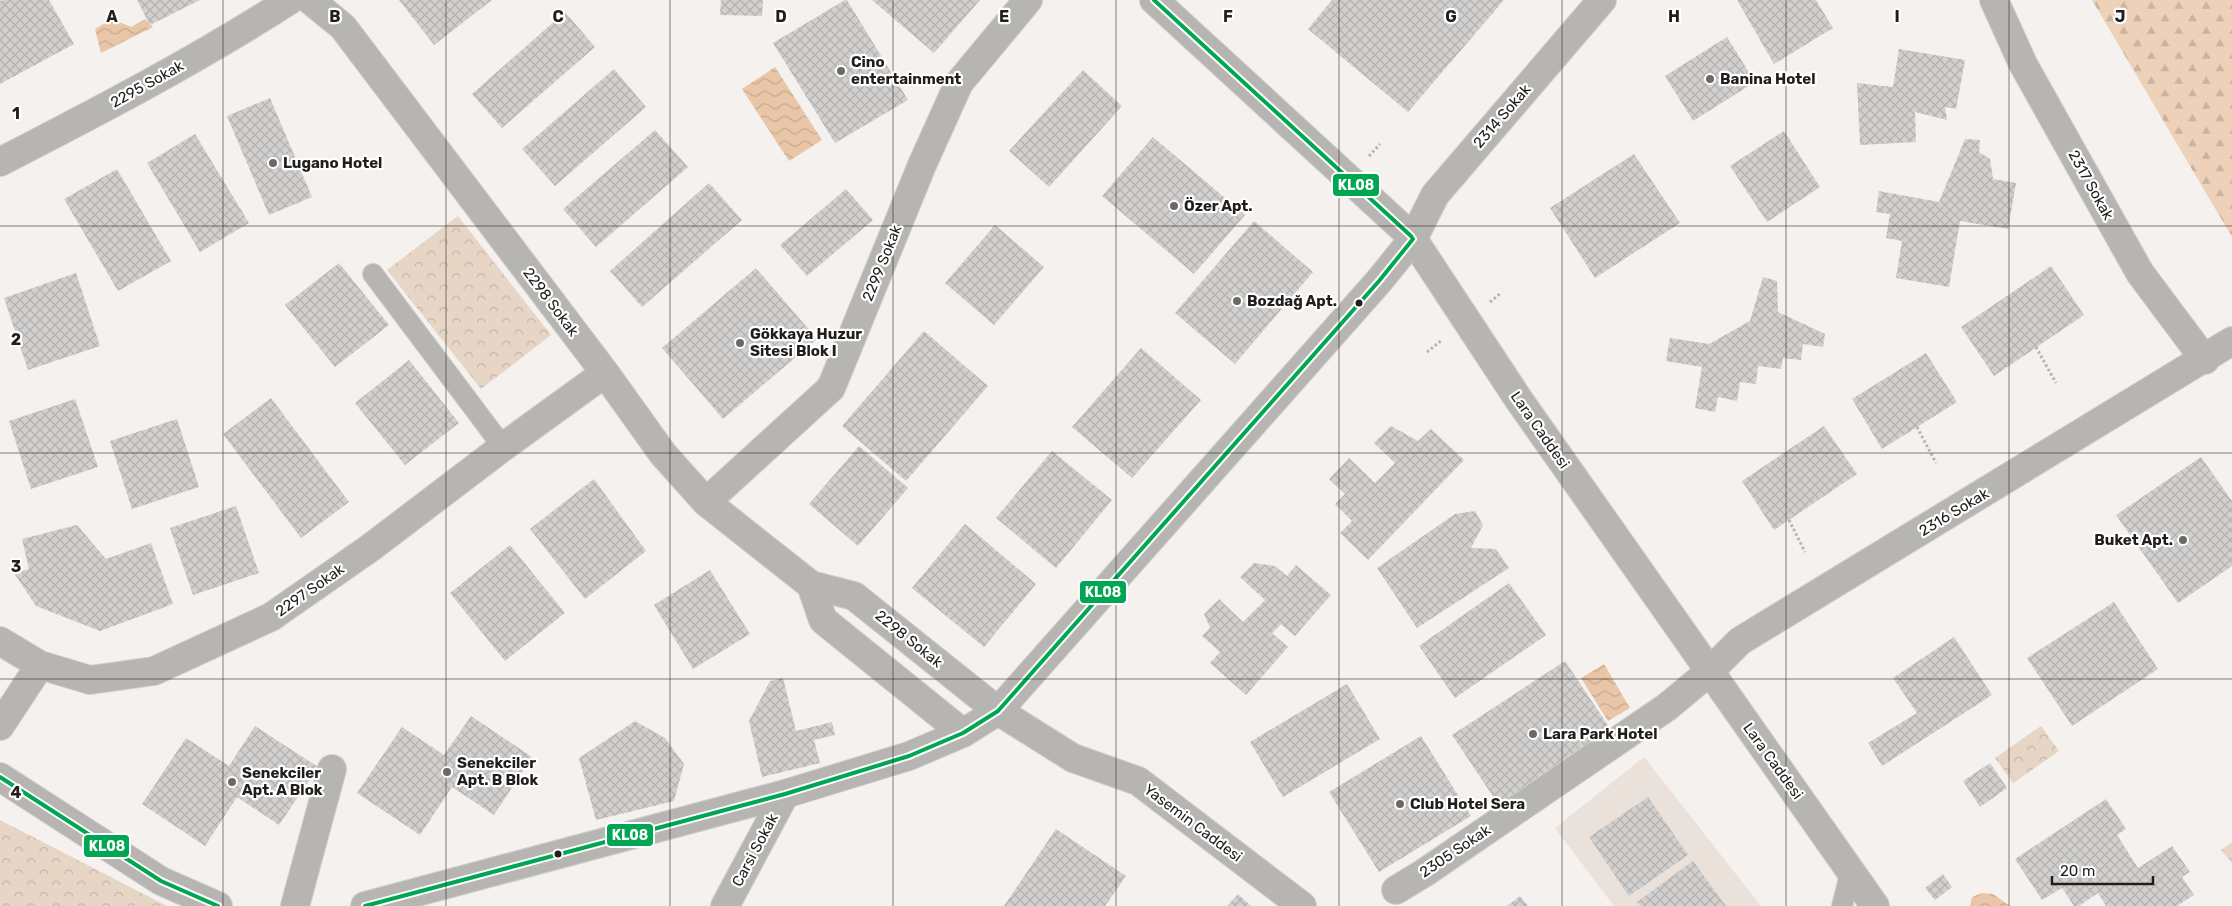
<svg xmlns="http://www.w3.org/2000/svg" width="2232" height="906" font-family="Rubik,sans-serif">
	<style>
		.built { fill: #eae1da }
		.forest { fill: url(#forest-firs) }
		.park { fill: url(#park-crowns) }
		.water { fill: url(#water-waves) }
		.building { fill: url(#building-cross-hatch) }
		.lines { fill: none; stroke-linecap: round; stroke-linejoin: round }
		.service-casing { stroke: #d1cfcd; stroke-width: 22 }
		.minor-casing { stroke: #d1cfcd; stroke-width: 30 }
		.tertiary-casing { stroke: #d1cfcd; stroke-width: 30 }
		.path { stroke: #b7b5b2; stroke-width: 3; stroke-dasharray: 2.5 2.5; stroke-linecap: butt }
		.service { stroke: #b6b5b2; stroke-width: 20 }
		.minor { stroke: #b6b5b2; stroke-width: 28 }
		.tertiary { stroke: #b6b5b2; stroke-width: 28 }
		.bus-1-casing { stroke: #fff; stroke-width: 8 }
		.bus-1 { stroke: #00a651; stroke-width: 4 }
		.grid { fill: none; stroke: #211e1c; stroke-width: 1; stroke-opacity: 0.55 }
		.poi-dot { fill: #6b6866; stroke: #fff; stroke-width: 2 }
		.bus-dot { fill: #211e1c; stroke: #fff; stroke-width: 2 }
		.labels { text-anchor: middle; stroke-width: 4.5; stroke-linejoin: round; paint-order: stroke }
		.poi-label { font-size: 15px; font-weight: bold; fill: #211e1c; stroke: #fff; text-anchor: start }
		.street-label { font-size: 15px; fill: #211e1c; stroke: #fff }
		.grid-label { font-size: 16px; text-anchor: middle; font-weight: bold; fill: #211e1c; stroke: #fff; stroke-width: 4.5; stroke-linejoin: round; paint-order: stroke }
		.line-badge { stroke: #fff; stroke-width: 2 }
		.badge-label { font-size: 14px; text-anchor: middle; font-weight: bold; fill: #fff }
	</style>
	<defs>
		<pattern id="forest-firs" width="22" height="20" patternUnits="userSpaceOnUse" patternTransform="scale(1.25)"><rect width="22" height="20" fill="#edd1b8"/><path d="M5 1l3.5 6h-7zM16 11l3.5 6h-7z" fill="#cbb39e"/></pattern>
		<pattern id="park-crowns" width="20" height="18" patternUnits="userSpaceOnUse" patternTransform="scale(1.25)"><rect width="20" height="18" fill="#e7d5c6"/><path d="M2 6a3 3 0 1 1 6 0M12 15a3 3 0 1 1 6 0" fill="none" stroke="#c6b6aa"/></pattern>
		<pattern id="water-waves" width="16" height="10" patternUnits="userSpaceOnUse" patternTransform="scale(1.25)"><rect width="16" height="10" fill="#e8c6a7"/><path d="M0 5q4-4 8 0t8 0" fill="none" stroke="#c7aa8f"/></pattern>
		<pattern id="building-cross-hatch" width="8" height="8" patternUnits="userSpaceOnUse" patternTransform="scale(1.25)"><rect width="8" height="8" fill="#d2d0ce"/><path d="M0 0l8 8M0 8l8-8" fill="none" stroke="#b4b2b0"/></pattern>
	</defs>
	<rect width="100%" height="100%" fill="#f4f1ee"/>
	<path class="built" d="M1644,757L1761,906H1614L1555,828Z"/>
	<path class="forest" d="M2092,0H2232V237Z"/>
	<path class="park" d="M458,216L551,335L481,389L387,270Z
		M2041,726L2059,751L2013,783L1995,758Z
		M0,820L167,906H0Z
		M2232,842V863L2221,850Z"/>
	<path class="water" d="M112,19L131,27L145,19L153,27L101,53L95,29Z
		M775,67L822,140L789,161L742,89Z
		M1604,664L1630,708L1608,721L1581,678Z
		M1982,893L1993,894L2010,906H1970L1972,897Z"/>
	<path class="building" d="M2,0H49L74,44L0,84V1Z
		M137,0H200L150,25Z
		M399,0H492L434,45Z
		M721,0H763L762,16L720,15Z
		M845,0H847L908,100L835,143L773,43Z
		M872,0H980L934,53Z
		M1332,0H1504L1408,112L1308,29Z
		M1737,0H1816L1833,28L1774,64Z
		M565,12L595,47L502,128L472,94Z
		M1727,37L1755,82L1693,121L1665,76Z
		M1899,49L1965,60L1956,109L1945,107L1947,120L1915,112L1916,142L1860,145L1857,83L1893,87Z
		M614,69L646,107L555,186L522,149Z
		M1083,70L1122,106L1049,187L1009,151Z
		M270,98L312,197L269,215L227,116Z
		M655,130L688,167L596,247L563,209Z
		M1784,131L1820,187L1767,222L1730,166Z
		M195,134L249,223L200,252L147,163Z
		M1153,137L1245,215L1194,274L1102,196Z
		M1965,139L1980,140L1979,152L1990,159L1993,179L2016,183L2008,229L1960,221L1949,287L1896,278L1902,241L1886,238L1890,214L1876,212L1879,191L1939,202Z
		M1634,154L1680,223L1595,278L1550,208Z
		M117,169L171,261L118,291L64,199Z
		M709,183L742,220L642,307L610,271Z
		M846,189L873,220L807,276L780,245Z
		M1254,221L1313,272L1235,364L1175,313Z
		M995,225L1044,267L994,325L945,283Z
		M339,263L389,325L335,367L285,305Z
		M2051,266L2084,315L1994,376L1961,327Z
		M756,268L817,339L723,419L662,348Z
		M76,273L100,346L28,370L4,298Z
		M1763,277L1777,281L1778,312L1825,334L1823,347L1803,344L1801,360L1783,358L1781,369L1758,366L1756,384L1740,382L1737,401L1718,397L1715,412L1695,408L1702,367L1666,361L1670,338L1709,344L1750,321Z
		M924,331L988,386L906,481L842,426Z
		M1141,348L1201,400L1132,478L1072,427Z
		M1926,353L1957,402L1882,449L1852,399Z
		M409,360L459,423L405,465L355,403Z
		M271,398L349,502L301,538L223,434Z
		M75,399L98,467L31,489L9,421Z
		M177,419L199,487L132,509L110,441Z
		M1391,426L1418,441L1431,429L1464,460L1368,560L1340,533L1352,521L1335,504L1345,494L1329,479L1349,458L1375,483L1395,463L1374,443Z
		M1824,426L1857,474L1774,530L1742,481Z
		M859,446L908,488L858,546L809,504Z
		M1052,451L1112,500L1056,568L996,518Z
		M2201,457L2232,501V566L2178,603L2116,515Z
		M594,479L646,551L585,599L530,529Z
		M236,506L259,573L193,595L170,528Z
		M1475,511L1483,525L1471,548L1496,549L1509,568L1417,628L1377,568L1455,514Z
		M965,524L1036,584L984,647L912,588Z
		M77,525L106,559L151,543L173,604L100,631L36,606L14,573L29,569L22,539Z
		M510,545L565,613L505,661L450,593Z
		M1254,563L1275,566L1287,576L1296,565L1331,595L1295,636L1281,624L1272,633L1288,647L1246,695L1210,663L1220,652L1202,636L1210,628L1204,614L1219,599L1243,622L1265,600L1240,577Z
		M710,570L750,634L693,669L654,605Z
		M1509,583L1546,635L1455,698L1419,646Z
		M2114,602L2158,669L2072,726L2027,658Z
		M1954,637L1992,695L1882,766L1868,743L1917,713L1893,678Z
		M1565,661L1613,733L1500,807L1452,735Z
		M783,678L796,731L832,722L835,735L814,740L820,763L762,777L749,721L770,681Z
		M1347,684L1380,739L1283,797L1250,742Z
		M471,716L532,757L494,815L452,787L420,835L357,793L402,727L444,755Z
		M635,721L665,738L684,764L674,801L596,820L579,758Z
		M255,726L318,767L279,825L237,797L205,846L142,804L186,738L229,766Z
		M1421,736L1471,816L1379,872L1329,792Z
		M1990,763L2007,788L1980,807L1963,781Z
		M1648,797L1688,855L1629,896L1589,837Z
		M2106,799L2126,829L2117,835L2138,868L2172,846L2190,872L2182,877L2194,895L2177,906H2106L2098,893L2079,906H2074L2062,888L2042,900L2015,859Z
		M1056,829L1126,876L1105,906H1004Z
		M1693,861L1726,906H1640L1637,902Z
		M1943,874L1952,887L1935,900L1925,888Z
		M1238,894L1251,906H1227Z
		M1520,896L1528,906H1507Z"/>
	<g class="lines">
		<defs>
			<path id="service" d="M373,274L503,447
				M1842,906L1851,871"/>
			<path id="minor" d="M310,0L343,27L605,373L663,454L706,502L811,585L854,596L998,711L1073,758L1138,781L1302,906
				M1994,0L2023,64L2140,273L2205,360
				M0,162C99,111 197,60 290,0
				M706,502L831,388L922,165L959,83L1028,0
				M811,585L823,620L963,733
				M0,641L40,665
				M0,726L40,665L90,680L154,671L271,617L370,548L503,447L605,373
				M0,777L161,881L218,906
				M1396,890L1424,873L1667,707L1709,672L1740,641L2232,341
				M295,906L332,769
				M365,906L785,794L909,756L963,733L998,711L1379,281L1413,239L1435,195L1602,0
				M725,906L785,794"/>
			<path id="tertiary" d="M1154,0L1411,236L1519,400L1875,906"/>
		</defs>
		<use href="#service" class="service-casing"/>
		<use href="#minor" class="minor-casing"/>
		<use href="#tertiary" class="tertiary-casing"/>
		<path class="path" d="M1369,156L1380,144
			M1490,302L1501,293
			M2036,347L2056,383
			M1427,352L1442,340
			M1917,427L1936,463
			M1789,520L1805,552"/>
		<use href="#service" class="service"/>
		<use href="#minor" class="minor"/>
		<use href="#tertiary" class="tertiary"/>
		<defs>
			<path id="bus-1" d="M0,777L161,881L218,906
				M365,906L785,794L909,756L963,733L998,711L1379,281L1413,239L1411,236L1154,0"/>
		</defs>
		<use href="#bus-1" class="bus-1-casing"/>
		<use href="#bus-1" class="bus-1"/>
	</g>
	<path class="grid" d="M223,0V906M446,0V906M670,0V906M893,0V906M1116,0V906M1339,0V906M1562,0V906M1786,0V906M2009,0V906M0,226H2232M0,453H2232M0,679H2232"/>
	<g class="poi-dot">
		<circle cx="841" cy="71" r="5"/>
		<circle cx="1710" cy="79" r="5"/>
		<circle cx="273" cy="163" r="5"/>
		<circle cx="1174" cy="206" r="5"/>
		<circle cx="1237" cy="301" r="5"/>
		<circle cx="740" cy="343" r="5"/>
		<circle cx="2183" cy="540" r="5"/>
		<circle cx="1533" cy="734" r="5"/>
		<circle cx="447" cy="772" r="5"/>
		<circle cx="232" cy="782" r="5"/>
		<circle cx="1400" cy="804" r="5"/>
	</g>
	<g class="bus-dot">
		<circle cx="1359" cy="303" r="4.5"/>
		<circle cx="558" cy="854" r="4.5"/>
	</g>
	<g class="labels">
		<g class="poi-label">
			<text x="851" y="67">Cino<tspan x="851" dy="17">entertainment</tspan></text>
			<text x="1720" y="84">Banina Hotel</text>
			<text x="283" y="168">Lugano Hotel</text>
			<text x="1184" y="211">Özer Apt.</text>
			<text x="1247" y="306">Bozdağ Apt.</text>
			<text x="750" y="339">Gökkaya Huzur<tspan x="750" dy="17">Sitesi Blok I</tspan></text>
			<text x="2173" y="545" text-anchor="end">Buket Apt.</text>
			<text x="1543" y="739">Lara Park Hotel</text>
			<text x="457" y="768">Senekciler<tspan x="457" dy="17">Apt. B Blok</tspan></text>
			<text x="242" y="778">Senekciler<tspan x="242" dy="17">Apt. A Blok</tspan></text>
			<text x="1410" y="809">Club Hotel Sera</text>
		</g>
		<g class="street-label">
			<text transform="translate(147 84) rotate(-29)" y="5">2295 Sokak</text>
			<text transform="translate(1502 116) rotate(-49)" y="5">2314 Sokak</text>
			<text transform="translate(2091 185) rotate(61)" y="5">2317 Sokak</text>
			<text transform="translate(882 263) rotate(-68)" y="5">2299 Sokak</text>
			<text transform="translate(551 302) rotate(53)" y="5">2298 Sokak</text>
			<text transform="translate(1540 430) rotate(55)" y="5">Lara Caddesi</text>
			<text transform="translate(1954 512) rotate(-31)" y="5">2316 Sokak</text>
			<text transform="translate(310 590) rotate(-35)" y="5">2297 Sokak</text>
			<text transform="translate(909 639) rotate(39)" y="5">2298 Sokak</text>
			<text transform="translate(1773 761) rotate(54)" y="5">Lara Caddesi</text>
			<text transform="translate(1193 823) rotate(37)" y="5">Yasemin Caddesi</text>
			<text transform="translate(755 850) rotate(-62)" y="5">Carsi Sokak</text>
			<text transform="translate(1455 851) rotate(-34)" y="5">2305 Sokak</text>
		</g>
	</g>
	<g class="grid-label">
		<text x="112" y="22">A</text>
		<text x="335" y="22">B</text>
		<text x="558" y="22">C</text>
		<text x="781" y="22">D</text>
		<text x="1004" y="22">E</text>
		<text x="1228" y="22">F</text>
		<text x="1451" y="22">G</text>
		<text x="1674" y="22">H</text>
		<text x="1897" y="22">I</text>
		<text x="2120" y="22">J</text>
		<text x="16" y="119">1</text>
		<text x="16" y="345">2</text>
		<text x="16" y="572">3</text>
		<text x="16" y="798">4</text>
	</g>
	<g class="line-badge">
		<rect x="1332" y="173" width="48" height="24" rx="5" fill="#00a651"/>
		<rect x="1079" y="580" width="48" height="24" rx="5" fill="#00a651"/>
		<rect x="606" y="823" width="48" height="24" rx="5" fill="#00a651"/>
		<rect x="83" y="834" width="47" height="24" rx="5" fill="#00a651"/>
	</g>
	<g class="badge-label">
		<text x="1356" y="190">KL08</text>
		<text x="1103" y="597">KL08</text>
		<text x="630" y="840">KL08</text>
		<text x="107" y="851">KL08</text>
	</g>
	<path d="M2052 876v8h101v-8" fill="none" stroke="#211e1c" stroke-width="2.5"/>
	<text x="2060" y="876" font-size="15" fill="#211e1c" stroke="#ffffff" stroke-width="4" paint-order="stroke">20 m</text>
</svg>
